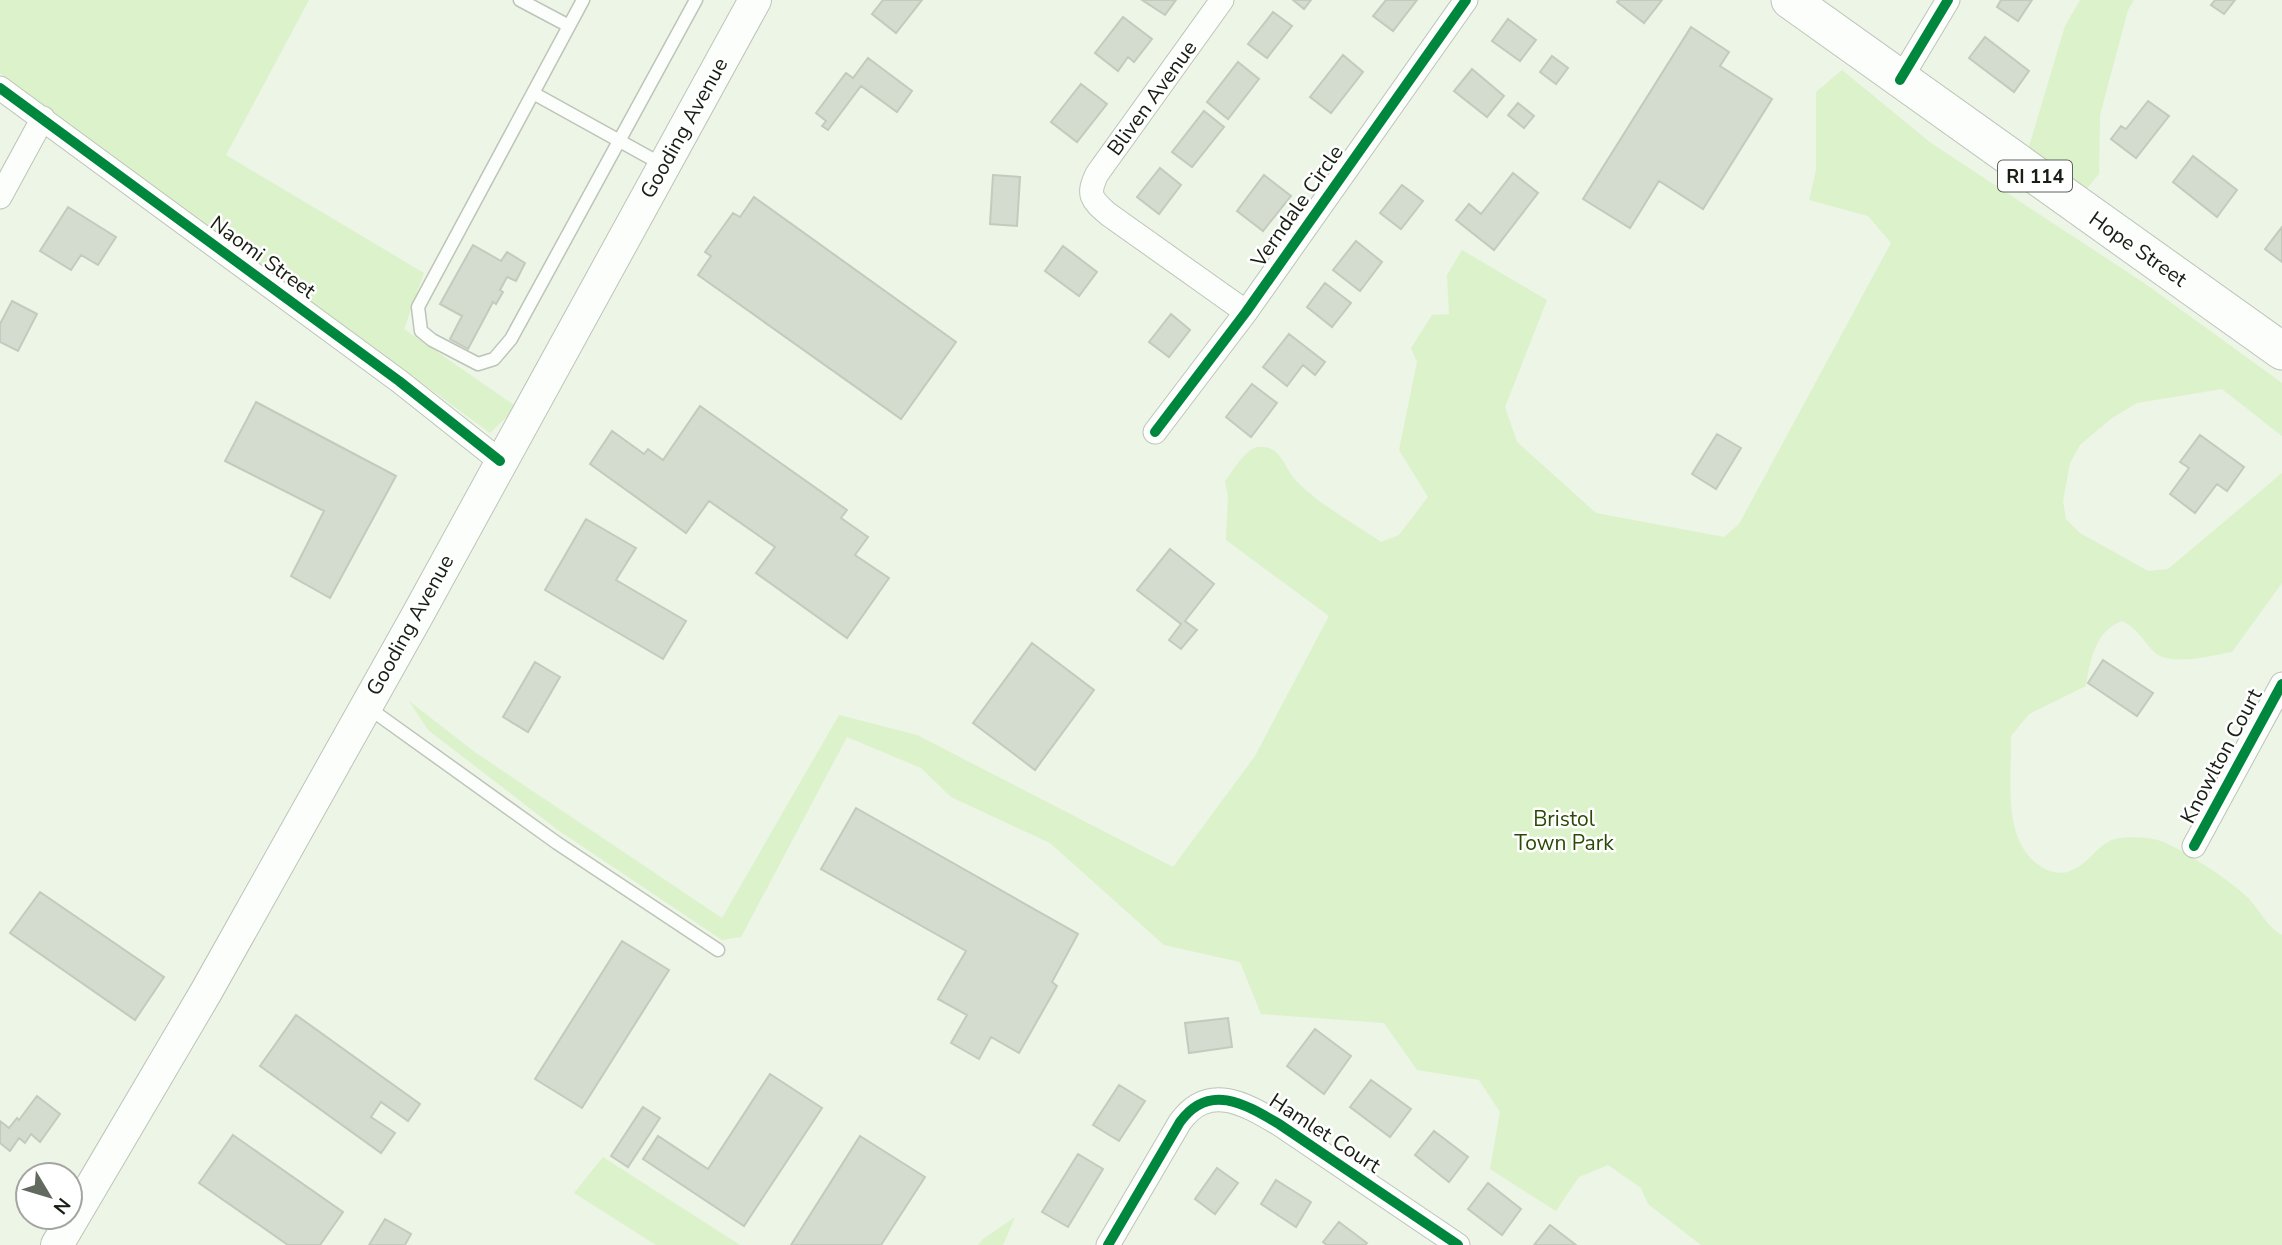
<svg xmlns="http://www.w3.org/2000/svg" width="2282" height="1245" font-family="'Nunito Sans',sans-serif">
	<style>
		.green { fill: #dbf2ca }
		.building { fill: #d4dbcf; stroke: #c3cabe; stroke-width: 2 }
		.lines { fill: none; stroke-linecap: round; stroke-linejoin: round }
		.lane-casing { stroke: #bdc4b8; stroke-width: 15 }
		.street-casing { stroke: #bdc4b8; stroke-width: 25 }
		.secondary-casing { stroke: #bdc4b8; stroke-width: 34 }
		.primary-casing { stroke: #bdc4b8; stroke-width: 39 }
		.lane { stroke: #fcfefb; stroke-width: 12 }
		.street { stroke: #fcfefb; stroke-width: 23 }
		.secondary { stroke: #fcfefb; stroke-width: 32 }
		.primary { stroke: #fcfefb; stroke-width: 37 }
		.cycleway-casing { stroke: #fff; stroke-width: 15 }
		.cycleway { stroke: #00873e; stroke-width: 10 }
		.labels { text-anchor: middle; stroke-width: 5; stroke-linejoin: round; paint-order: stroke }
		.shield { fill: #fff; stroke: #5d625a; stroke-width: 2 }
		.shield-label { font-size: 19px; font-weight: bold; fill: #181e14 }
		.street-label { font-size: 21px; fill: #181e14; stroke: #fff }
		.park-label { font-size: 21px; fill: #2b4a05; stroke: #fff }
	</style>
	<rect width="100%" height="100%" fill="#ecf5e6"/>
	<path class="green" d="M0,0H309L226,155L424,273L404,329L517,407L490,433L0,73Z
		M2080,0H2134L2128,10L2100,115L2099,174L2083,193L2025,160L2065,26Z
		M1842,70L1931,143L2144,283L2282,383V436L2222,389L2137,403L2112,418L2080,445L2070,463L2063,501L2066,519L2080,533L2148,571L2168,569L2282,473V583L2232,652C2212,655 2169,668 2153,651C2143,640 2136,627 2122,621C2095,631 2090,660 2086,686L2029,714L2011,736C2012,777 2001,840 2040,866C2048,872 2061,875 2070,871C2087,865 2094,850 2108,842C2120,835 2148,837 2161,841C2181,848 2236,884 2250,900C2261,912 2268,928 2282,935V1245H1701L1648,1204L1641,1188L1608,1165L1579,1177L1556,1211L1490,1169L1500,1112L1479,1080L1417,1070L1384,1023L1261,1014L1240,962L1164,945L1050,843L951,797L921,768L847,737L741,937L722,940L558,830L428,730L409,701L476,753L722,918L839,715L917,735L1173,867L1255,756L1329,616L1226,540L1228,496L1225,481C1233,471 1245,449 1258,447C1279,444 1283,464 1293,477C1314,502 1354,523 1381,542L1399,535L1428,497L1399,450L1417,362L1411,348L1432,315L1449,314L1447,275L1462,250L1547,300L1505,407L1517,442L1596,513L1724,537L1739,524L1891,243L1868,216L1809,200L1816,170V92Z
		M603,1157L740,1245H656L574,1193Z
		M1015,1217L1003,1245H978L983,1239Z"/>
	<path class="building" d="M883,0H922L896,33L872,14Z
		M1142,0H1176L1165,15Z
		M1293,0H1311L1304,9Z
		M1386,0H1417L1393,31L1373,16Z
		M1619,0H1662L1644,23L1617,2Z
		M2001,0H2032L2018,21L1997,7Z
		M2215,0H2235L2224,14L2211,5Z
		M1273,12L1292,26L1267,58L1248,44Z
		M1123,17L1152,39L1134,62L1128,57L1118,71L1095,53Z
		M1508,19L1536,40L1520,61L1492,41Z
		M1691,27L1729,52L1720,66L1772,99L1703,209L1659,181L1630,228L1583,199Z
		M1985,37L2029,71L2014,92L1969,58Z
		M1343,55L1363,72L1331,113L1310,97Z
		M1552,56L1568,68L1556,84L1540,72Z
		M868,58L912,91L897,112L861,86L828,130L822,126L826,121L816,113L846,73L853,78Z
		M1238,62L1259,79L1228,119L1207,102Z
		M1472,69L1504,96L1487,117L1454,91Z
		M1081,84L1107,104L1077,142L1051,122Z
		M2148,101L2169,116L2136,158L2111,139L2121,126L2126,129Z
		M1518,103L1534,116L1524,128L1508,115Z
		M1204,111L1224,127L1192,167L1172,152Z
		M2193,156L2237,190L2217,217L2173,182Z
		M1160,168L1181,185L1159,214L1137,197Z
		M1513,173L1538,193L1494,250L1456,220L1469,204L1481,214Z
		M993,175L1020,177L1017,226L990,224Z
		M1264,175L1291,196L1263,231L1237,211Z
		M1402,185L1423,201L1401,229L1380,213Z
		M754,197L956,342L901,419L698,275L711,256L705,252L733,213L740,217Z
		M68,207L116,237L98,265L81,255L71,270L40,251Z
		M2282,227V262L2265,249Z
		M1356,241L1382,262L1360,291L1333,270Z
		M473,245L501,261L507,252L525,263L516,281L507,277L500,290L503,292L496,304L493,302L468,349L450,339L462,316L440,304Z
		M1063,246L1097,272L1079,296L1045,271Z
		M1325,283L1351,303L1332,327L1307,307Z
		M12,301L37,314L18,351L0,342V324Z
		M1171,314L1190,330L1169,357L1149,342Z
		M1289,334L1325,362L1315,375L1303,365L1287,386L1263,367Z
		M1252,384L1277,403L1251,437L1226,417Z
		M256,402L396,476L330,598L291,576L324,511L225,461Z
		M700,406L847,510L841,518L868,537L855,555L889,578L847,638L756,573L775,547L709,501L686,533L590,464L612,431L644,454L648,449L663,460Z
		M1717,434L1741,448L1716,489L1692,474Z
		M2200,435L2244,467L2227,491L2217,484L2195,513L2170,494L2189,468L2180,462Z
		M586,519L636,548L616,580L686,621L663,659L545,590Z
		M1170,549L1214,584L1185,621L1197,630L1181,649L1169,640L1181,624L1137,590Z
		M1032,643L1094,690L1035,770L973,723Z
		M2103,660L2153,693L2137,716L2088,683Z
		M535,662L560,677L528,732L503,717Z
		M856,808L1078,934L1052,982L1057,986L1019,1053L991,1037L979,1059L951,1043L967,1015L938,999L966,951L821,869Z
		M40,892L164,977L135,1020L10,933Z
		M622,941L669,970L582,1108L535,1079Z
		M296,1015L420,1104L408,1121L381,1102L371,1117L395,1133L381,1153L260,1066Z
		M1228,1018L1232,1047L1189,1053L1185,1023Z
		M1315,1029L1351,1056L1324,1094L1287,1066Z
		M770,1074L822,1108L744,1226L643,1159L658,1136L708,1169Z
		M1371,1080L1411,1109L1390,1137L1350,1107Z
		M1119,1085L1145,1101L1119,1141L1093,1125Z
		M37,1096L60,1114L40,1142L31,1134L25,1143L19,1138L10,1151L0,1143V1121L9,1128L17,1118L19,1120Z
		M643,1107L660,1118L628,1167L611,1156Z
		M1434,1131L1468,1157L1449,1182L1415,1155Z
		M233,1135L343,1212L320,1245H288L199,1183Z
		M860,1136L925,1177L881,1245H791Z
		M1078,1154L1103,1169L1068,1227L1042,1212Z
		M1217,1168L1238,1183L1215,1214L1195,1199Z
		M1276,1180L1311,1202L1296,1227L1261,1204Z
		M1488,1183L1521,1209L1502,1235L1468,1209Z
		M385,1219L411,1234L405,1245H369Z
		M1339,1222L1367,1243L1365,1245H1327L1323,1242Z
		M1550,1225L1576,1245H1534Z"/>
	<g class="lines">
		<defs>
			<path id="lane" d="M520,0L569,26
				M583,0L418,307L421,331L432,340L478,364L494,359L511,339L696,0
				M533,93L663,165
				M366,706L557,843L718,950"/>
			<path id="street" d="M1222,0L1097,174C1087,195 1091,199 1108,214L1246,312
				M1900,80L1948,0
				M0,88L399,381L500,461
				M0,197L43,118
				M1155,432L1246,312L1466,0
				M2194,846L2282,684
				M1108,1245L1180,1122C1209,1082 1245,1104 1279,1124L1458,1245"/>
			<path id="secondary" d="M57,1245L206,992L417,616L755,0"/>
			<path id="primary" d="M1790,0L2282,351"/>
		</defs>
		<use href="#lane" class="lane-casing"/>
		<use href="#street" class="street-casing"/>
		<use href="#secondary" class="secondary-casing"/>
		<use href="#primary" class="primary-casing"/>
		<use href="#lane" class="lane"/>
		<use href="#street" class="street"/>
		<use href="#secondary" class="secondary"/>
		<use href="#primary" class="primary"/>
		<defs>
			<path id="cycleway" d="M1900,80L1948,0
				M0,88L399,381L500,461
				M1155,432L1246,312L1466,0
				M2194,846L2282,684
				M1108,1245L1180,1122C1209,1082 1245,1104 1279,1124L1458,1245"/>
		</defs>
		<use href="#cycleway" class="cycleway-casing"/>
		<use href="#cycleway" class="cycleway"/>
	</g>
	<g class="labels">
		<rect class="shield" x="1998" y="160.5" width="74" height="31" rx="5"/>
		<g class="shield-label">
			<text x="2035" y="183">RI 114</text>
		</g>
		<g class="street-label">
			<text transform="translate(1152 98) rotate(-54)" y="7">Bliven Avenue</text>
			<text transform="translate(684 128) rotate(-61)" y="7">Gooding Avenue</text>
			<text transform="translate(1297 206) rotate(-55)" y="7">Verndale Circle</text>
			<text transform="translate(2138 249) rotate(35)" y="7">Hope Street</text>
			<text transform="translate(263 257) rotate(36)" y="7">Naomi Street</text>
			<text transform="translate(410 625) rotate(-61)" y="7">Gooding Avenue</text>
			<text transform="translate(2221 756) rotate(-62)" y="7">Knowlton Court</text>
			<text transform="translate(1325 1133) rotate(33)" y="7">Hamlet Court</text>
		</g>
		<g class="park-label">
			<text x="1564" y="826">Bristol<tspan x="1564" dy="24">Town Park</tspan></text>
		</g>
	</g>
	<g transform="translate(49 1196) rotate(128)"><circle r="33" fill="#ffffff" stroke="#a3a5a1" stroke-width="2"/>
	<path d="M0-5L12 26L0 18L-12 26Z" fill="#62695e"/>
	<text y="-10" font-size="19" font-weight="bold" text-anchor="middle" fill="#181e14">N</text>
	</g>
</svg>
